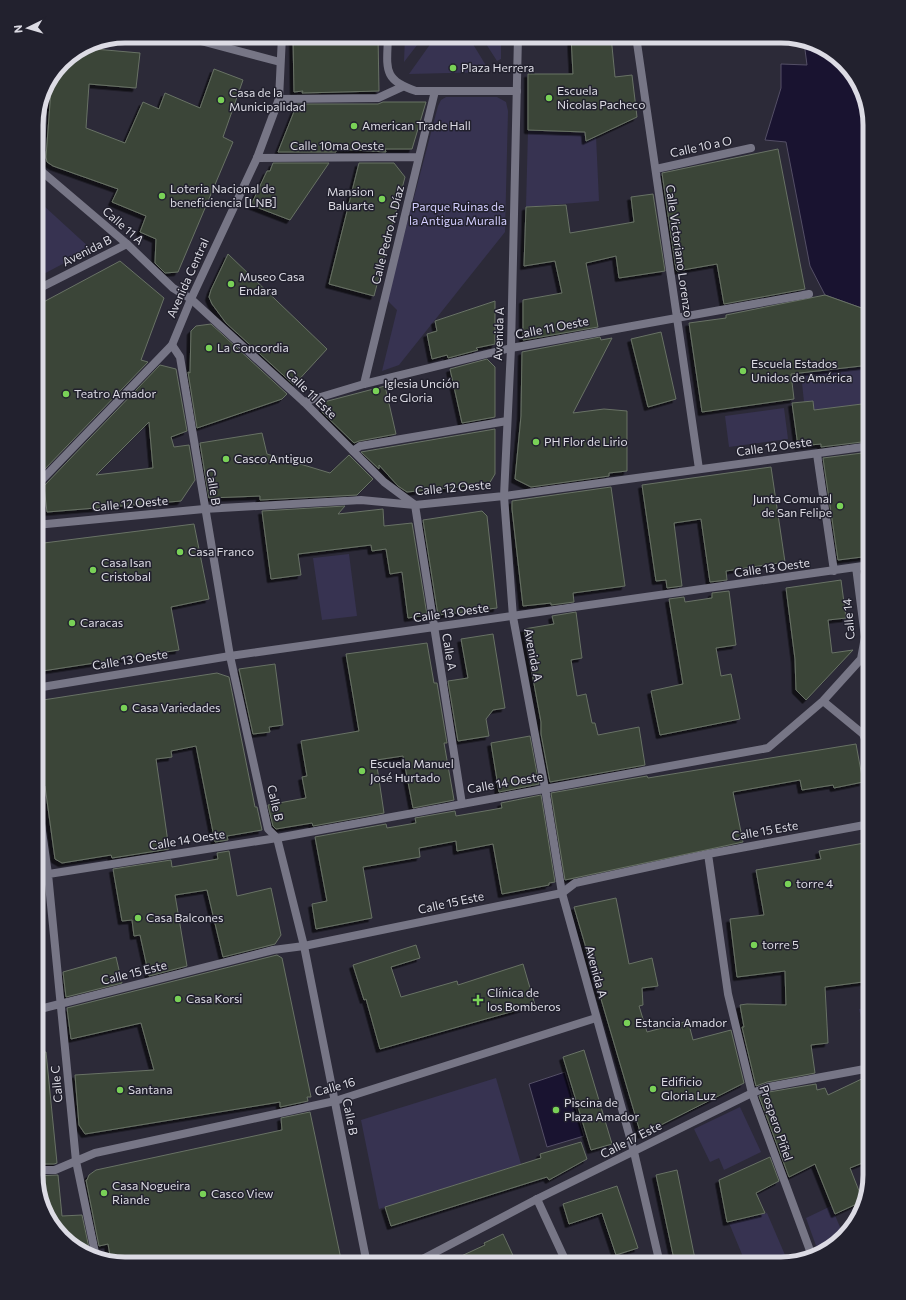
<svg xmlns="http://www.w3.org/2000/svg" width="906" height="1300" font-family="Commissioner,sans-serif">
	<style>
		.green { fill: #373351 }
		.water { fill: #191330; stroke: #544f66 }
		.building { fill: #3b4437; stroke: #687265; fill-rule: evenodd; filter: url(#shadow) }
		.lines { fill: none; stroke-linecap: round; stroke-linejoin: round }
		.pedestrian { stroke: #777686; stroke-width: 8 }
		.minor { stroke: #777686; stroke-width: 8 }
		.tertiary { stroke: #777686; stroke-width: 8 }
		.poi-dot { fill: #79d157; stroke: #22212e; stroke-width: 1.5 }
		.labels { text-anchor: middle; stroke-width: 3; stroke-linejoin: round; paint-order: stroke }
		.poi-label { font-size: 12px; fill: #dcdbe4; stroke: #22212e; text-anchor: start }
		.street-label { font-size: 12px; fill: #dcdbe4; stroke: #22212e }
		.park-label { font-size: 12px; fill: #d3ceff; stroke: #22212e }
		.rim { fill: none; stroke: #dcdbe4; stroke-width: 5 }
	</style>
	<defs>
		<filter id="shadow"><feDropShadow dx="-3.5" dy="3.5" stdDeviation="0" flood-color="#0009"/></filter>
	</defs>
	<rect width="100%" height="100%" fill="#2c2a38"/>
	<path class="green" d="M405,36H424L404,62Z
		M436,36H468L490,72L409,74Z
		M481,36H501V59L497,61Z
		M446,97H497L506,102L508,111L505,232L399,365L382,371L397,310L387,300L438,106L441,100Z
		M528,130L585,132L586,141L596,136L599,201L526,207Z
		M44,206L91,249L36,278V248Z
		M869,365L870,403L814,410L813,401L804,402L801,373Z
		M784,408L788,439L729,447L725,416Z
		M349,554L357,616L322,620L313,558Z
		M870,1007V1056L859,1009Z
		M496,1078L521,1164L379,1209L361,1120Z
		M740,1107L761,1152L724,1170L719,1158L710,1162L694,1129Z
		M831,1206L843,1234L825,1252L819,1254L806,1218Z
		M767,1213L788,1262L781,1264H746L729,1223Z"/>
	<path class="water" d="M804,42L826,48L858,81L870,125V311L825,295L810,266L786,142L765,140L781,88V64L807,65Z
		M565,1072L584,1136L547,1147L529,1084Z"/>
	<path class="building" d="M293,36H378L379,91L302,93L303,91L294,92Z
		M571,36H611L615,77L632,75L637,117L586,141L585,132L528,130V74H573Z
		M83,48L140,53L136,88L89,84L86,128L125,143L143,102L159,109L165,93L200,108L214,69L243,80L223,137L233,142L178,272L165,273L155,263L156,239L140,232L146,216L112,202L118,189L53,166L47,162L46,157L52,77L62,62Z
		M383,102H426L412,149H385L386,152L338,149L336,152H278L297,104H378Z
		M778,149L805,289L724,304L717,264L677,271L676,269L662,173Z
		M273,163H329L290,220L251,205L267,171H270Z
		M359,163H394L405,177L374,296L329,284Z
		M653,194L665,271L619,278L616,256L586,263L598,327L523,340V300L562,293L555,261L524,266L526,207L566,205L570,233L634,222L631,197Z
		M228,254L327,349L294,385L226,323L212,304L209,297L211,290Z
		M120,261L164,298L141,360L148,362L42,472L40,460L36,464V306Z
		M825,295L870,311V365L791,374L794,399L702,412L689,323L726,318V315Z
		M495,301V344L476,348L478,350L448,358L447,355L432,359L427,334L437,331L435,321Z
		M211,324L287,394L282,399L197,428L188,372L190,373L191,331L196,326Z
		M661,332L676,399L648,407L631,339Z
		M600,337L601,340L612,338L573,413L604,409L627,411V471L609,473V476L531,487L515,479L521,416L522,352Z
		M487,359L495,367V417L462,423L450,369Z
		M160,365L176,369L187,431L171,437L174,447L189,445L195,480L181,501L47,512L44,486ZM149,422L153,468L96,475Z
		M385,386L396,434L359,441L354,443L322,412L324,402Z
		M813,401L814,410L870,403V441L821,447V444L798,446L792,403Z
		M495,429V474L489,484L407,492L398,486L379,465V469L361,452Z
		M262,433L267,454L330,473L349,455L373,479L357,495L260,500V496L209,498L200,443Z
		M870,452V556L838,560L823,458Z
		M771,467L785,562L726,571L727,580L710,582L701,519L674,523L682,586L667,588L666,580L656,581L642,485Z
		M611,487L625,586L573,593L574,602L551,605V603L523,606L512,509V501Z
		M345,506L338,514L383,509L384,526L412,523L427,615L408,618L402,572L390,574L386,549L372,551L371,545L298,554L301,575L271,579L262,511Z
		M482,511L487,516L497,608L438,615L423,520Z
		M194,524L209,599L171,607L179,650L36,672V544Z
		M841,580L846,618L828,620L832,653L853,650L806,700L796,690L795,659L786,588Z
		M729,591L736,645L716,648L721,676L731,674L740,719L660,735L651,691L683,684L669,599L684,597L685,602L712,598V593Z
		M576,612L582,658L571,660L577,696L586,694L592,723H595L598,735L639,727L645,765L550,782L541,734V722L524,629L554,624L552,616Z
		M493,634L505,708L493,710L486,719L489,736L458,741L448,681L468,678L461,639Z
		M427,643L434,683H437L447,743H444L454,800L413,808L403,756L376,760L384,813L313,826L312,823L276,829L273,826L268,805L306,798L302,777L307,776L301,741L359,731L346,654Z
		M275,664L283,725L269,727L270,732L253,734L239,669Z
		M217,673L229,677L255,807H257L262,830L227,836L228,840L215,842L196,746L171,751L172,757L156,759L169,849L112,858L111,855L62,863L55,859L45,786H41L40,785L36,754V733H42L38,704L43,700Z
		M530,736L539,784L499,792L491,743Z
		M856,744L863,782L834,788L833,785L802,790L800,780L733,792L743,842L565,880L551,793L647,776L648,778Z
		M541,795L555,882L549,883V885L502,894L493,844L457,851L456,841L419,848L420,857L363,867L372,918L316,929L312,904L327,901L315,837L386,824L387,828L416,823L415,818L455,811L456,816L502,808L501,803Z
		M870,842V981L825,987L828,1043L811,1045L815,1073L767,1082L756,1086L742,1027H744L740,1005L747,1004L786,1005L785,971L737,977L730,919L764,915L756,870L821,859L819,851Z
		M229,851L237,896L271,888L281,935L275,944L223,957L207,890L175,895L187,966L149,976L140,935L134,936L132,920L122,921L113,869L171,860L172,867L218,859L217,853Z
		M616,898L629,964L652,958L658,986L642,988L643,1005L639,1006L647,1032L688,1021L693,1040L731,1030L744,1083L641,1135L574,907Z
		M416,945L420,958L391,967L401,997L457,981L458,985L523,964L535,1005L380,1049L366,999L364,1000L353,965Z
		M277,955L282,958L311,1097H307L308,1101L280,1107V1102L85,1134L79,1125L75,1075L154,1070L141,1023L71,1039L67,1008Z
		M116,957L122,983L66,997L63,972Z
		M584,1050L612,1144L591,1150L563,1057Z
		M36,1052H46L57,1163L54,1164H36Z
		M870,1075V1160L850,1168L863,1201L835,1214L815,1164L789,1177L759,1096L769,1092L816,1084L817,1090L825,1088L828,1095Z
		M310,1112L342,1264H119L111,1261L108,1244L99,1246L86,1180H87L89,1175L96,1170L282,1130L281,1118Z
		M581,1142L587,1159L549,1180L547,1177L391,1226L385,1207L541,1158L540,1154Z
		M770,1157L779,1181L756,1193L765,1213L727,1222L719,1180Z
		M677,1170L696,1264H675L656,1175Z
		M58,1175L62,1216L82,1215L89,1248L79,1250L48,1219L36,1176Z
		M617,1186L638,1248L616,1255L602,1213L569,1224L563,1204Z
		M503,1234L517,1264H444L485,1245L484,1243Z"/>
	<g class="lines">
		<path class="pedestrian" d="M279,99L378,98L402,87"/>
		<path class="minor" d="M388,36C387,68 382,80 416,91H517
			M636,36L699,469
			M121,37L197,40L280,62
			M257,158L419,157
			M36,169L40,170L127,244
			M656,169L751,148
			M36,186L40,170L44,90
			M364,384L435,91
			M304,402L364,384L511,348L809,294
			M353,451L360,446L507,421
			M817,454L834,571
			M36,486L172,345L191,299
			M504,496L870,446
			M36,525L204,509L361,500L415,505L462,804
			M36,688L230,656L870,565
			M823,701L863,734L870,751
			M36,788L48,874L76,1161L96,1257
			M708,854L728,994L752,1093L812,1256
			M36,876L277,838L768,748L823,701L861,659L865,637L856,567
			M36,1010L273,950L304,946L562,893L575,883L708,854L870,824
			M36,1170H55L95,1153L335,1101L596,1018
			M537,1199L567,1264"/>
		<path class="tertiary" d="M518,36L511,348L504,496L513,617L545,788L562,893L634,1152L660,1264
			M36,290L127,244L173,288L191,299L304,402L384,482L415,505L504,496
			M191,299L257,158L279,99L282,36
			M172,345L180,357L230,656L268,829L277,838L304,946L367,1264
			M413,1264L537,1199L752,1093L768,1087L870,1068"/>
	</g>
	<g class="poi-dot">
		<circle cx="453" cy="68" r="4"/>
		<circle cx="549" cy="98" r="4"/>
		<circle cx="221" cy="100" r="4"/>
		<circle cx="354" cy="126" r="4"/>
		<circle cx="162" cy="196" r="4"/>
		<circle cx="382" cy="199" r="4"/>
		<circle cx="231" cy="284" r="4"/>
		<circle cx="209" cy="348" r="4"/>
		<circle cx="743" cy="371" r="4"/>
		<circle cx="376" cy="391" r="4"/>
		<circle cx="66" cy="394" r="4"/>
		<circle cx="536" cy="442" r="4"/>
		<circle cx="226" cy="459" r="4"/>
		<circle cx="840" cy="506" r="4"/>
		<circle cx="180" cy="552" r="4"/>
		<circle cx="93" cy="570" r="4"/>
		<circle cx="72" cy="623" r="4"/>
		<circle cx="124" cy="708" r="4"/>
		<circle cx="362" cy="771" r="4"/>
		<circle cx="788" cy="884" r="4"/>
		<circle cx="138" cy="918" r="4"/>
		<circle cx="754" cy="945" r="4"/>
		<circle cx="178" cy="999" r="4"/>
		<path d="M476 994h4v4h4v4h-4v4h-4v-4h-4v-4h4z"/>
		<circle cx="627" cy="1023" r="4"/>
		<circle cx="653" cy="1089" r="4"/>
		<circle cx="120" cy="1090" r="4"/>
		<circle cx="556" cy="1110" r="4"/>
		<circle cx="104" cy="1193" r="4"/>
		<circle cx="203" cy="1194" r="4"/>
	</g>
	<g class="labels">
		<g class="poi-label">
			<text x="461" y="72">Plaza Herrera</text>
			<text x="557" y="95">Escuela<tspan x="557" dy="14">Nicolas Pacheco</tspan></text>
			<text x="229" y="97">Casa de la<tspan x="229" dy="14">Municipalidad</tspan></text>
			<text x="362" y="130">American Trade Hall</text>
			<text x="170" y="193">Loteria Nacional de<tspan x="170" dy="14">beneficiencia [LNB]</tspan></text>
			<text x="374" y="196" text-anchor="end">Mansion<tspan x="374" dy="14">Baluarte</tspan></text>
			<text x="239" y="281">Museo Casa<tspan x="239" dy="14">Endara</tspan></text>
			<text x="217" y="352">La Concordia</text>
			<text x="751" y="368">Escuela Estados<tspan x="751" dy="14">Unidos de América</tspan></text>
			<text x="384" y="388">Iglesia Unción<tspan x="384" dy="14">de Gloria</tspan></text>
			<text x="74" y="398">Teatro Amador</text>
			<text x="544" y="446">PH Flor de Lirio</text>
			<text x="234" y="463">Casco Antiguo</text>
			<text x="832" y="503" text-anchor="end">Junta Comunal<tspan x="832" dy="14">de San Felipe</tspan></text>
			<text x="188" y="556">Casa Franco</text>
			<text x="101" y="567">Casa Isan<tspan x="101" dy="14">Cristobal</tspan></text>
			<text x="80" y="627">Caracas</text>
			<text x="132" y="712">Casa Variedades</text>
			<text x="370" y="768">Escuela Manuel<tspan x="370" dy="14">José Hurtado</tspan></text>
			<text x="796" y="888">torre 4</text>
			<text x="146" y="922">Casa Balcones</text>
			<text x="762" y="949">torre 5</text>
			<text x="487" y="997">Clínica de<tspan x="487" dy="14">los Bomberos</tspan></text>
			<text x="186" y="1003">Casa Korsi</text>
			<text x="635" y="1027">Estancia Amador</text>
			<text x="661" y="1086">Edificio<tspan x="661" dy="14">Gloria Luz</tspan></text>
			<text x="128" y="1094">Santana</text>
			<text x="564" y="1107">Piscina de<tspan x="564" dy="14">Plaza Amador</tspan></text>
			<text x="112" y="1190">Casa Nogueira<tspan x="112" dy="14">Riande</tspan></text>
			<text x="211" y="1198">Casco View</text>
		</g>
		<g class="street-label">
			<text x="337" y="150">Calle 10ma Oeste</text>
			<text transform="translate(701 147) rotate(-12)" y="4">Calle 10 a O</text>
			<text transform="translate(123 226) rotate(41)" y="4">Calle 11 A</text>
			<text transform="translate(388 235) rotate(-76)" y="4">Calle Pedro A. Díaz</text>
			<text transform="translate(87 251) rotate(-27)" y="4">Avenida B</text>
			<text transform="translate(679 251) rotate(82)" y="4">Calle Victoriano Lorenzo</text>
			<text transform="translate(188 278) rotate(-66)" y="4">Avenida Central</text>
			<text transform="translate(552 328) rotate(-11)" y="4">Calle 11 Oeste</text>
			<text transform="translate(499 334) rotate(-88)" y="4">Avenida A</text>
			<text transform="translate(311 394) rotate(44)" y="4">Calle 11 Este</text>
			<text transform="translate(774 447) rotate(-8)" y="4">Calle 12 Oeste</text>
			<text transform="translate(213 487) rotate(81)" y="4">Calle B</text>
			<text transform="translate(453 488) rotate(-5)" y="4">Calle 12 Oeste</text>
			<text transform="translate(130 504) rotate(-5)" y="4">Calle 12 Oeste</text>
			<text transform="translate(772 568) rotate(-8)" y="4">Calle 13 Oeste</text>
			<text transform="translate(451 613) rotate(-8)" y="4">Calle 13 Oeste</text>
			<text transform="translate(849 619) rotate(-95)" y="4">Calle 14</text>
			<text transform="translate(449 652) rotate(81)" y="4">Calle A</text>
			<text transform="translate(533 655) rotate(79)" y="4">Avenida A</text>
			<text transform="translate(130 660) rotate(-9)" y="4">Calle 13 Oeste</text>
			<text transform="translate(505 783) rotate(-10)" y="4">Calle 14 Oeste</text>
			<text transform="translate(275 803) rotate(77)" y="4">Calle B</text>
			<text transform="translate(765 831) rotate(-10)" y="4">Calle 15 Este</text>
			<text transform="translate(187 840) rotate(-9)" y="4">Calle 14 Oeste</text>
			<text transform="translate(451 903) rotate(-12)" y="4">Calle 15 Este</text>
			<text transform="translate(596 972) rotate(75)" y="4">Avenida A</text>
			<text transform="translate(134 973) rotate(-14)" y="4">Calle 15 Este</text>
			<text transform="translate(57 1084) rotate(-95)" y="4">Calle C</text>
			<text transform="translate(335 1087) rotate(-15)" y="4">Calle 16</text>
			<text transform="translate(350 1117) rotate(79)" y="4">Calle B</text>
			<text transform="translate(776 1123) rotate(71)" y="4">Prospero Piñel</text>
			<text transform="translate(631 1140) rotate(-27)" y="4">Calle 17 Este</text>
		</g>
		<g class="park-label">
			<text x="458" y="211">Parque Ruinas de<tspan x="458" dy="14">la Antigua Muralla</tspan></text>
		</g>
	</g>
	<path d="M0 0H906V1300H0ZM125 43H781A82 82 0 0 1 863 125V1175A82 82 0 0 1 781 1257H125A82 82 0 0 1 43 1175V125A82 82 0 0 1 125 43Z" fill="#22212e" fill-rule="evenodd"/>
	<path class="rim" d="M125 43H781A82 82 0 0 1 863 125V1175A82 82 0 0 1 781 1257H125A82 82 0 0 1 43 1175V125A82 82 0 0 1 125 43Z"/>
	<g transform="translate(28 28) rotate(265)" stroke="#22212e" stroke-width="3" paint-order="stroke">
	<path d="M0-3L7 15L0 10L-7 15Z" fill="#dcdbe4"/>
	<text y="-6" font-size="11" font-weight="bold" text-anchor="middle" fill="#dcdbe4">N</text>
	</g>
</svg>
